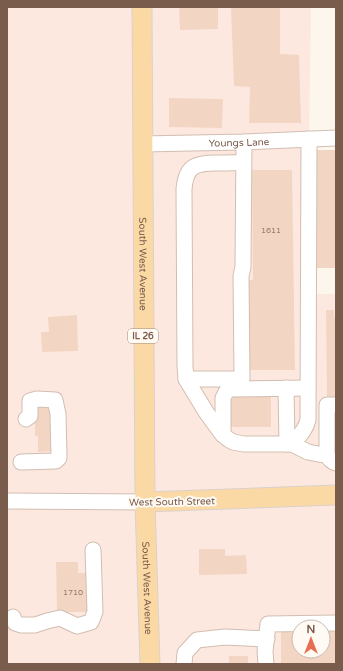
<svg xmlns="http://www.w3.org/2000/svg" width="343" height="671" font-family="'Varela Round',sans-serif">
	<style>
		.commercial { fill: #fde8e0; fill-rule: evenodd }
		.building { fill: #f3d5c3 }
		.lines { fill: none; stroke-linecap: round; stroke-linejoin: round }
		.minor-casing { stroke: #d1beb0; stroke-width: 17 }
		.major-casing { stroke: #dad1cd; stroke-width: 21 }
		.minor { stroke: #fff; stroke-width: 15 }
		.major { stroke: #fbd9a5; stroke-width: 19 }
		.labels { text-anchor: middle; stroke-width: 4; stroke-linejoin: round; paint-order: stroke }
		.number-label { font-size: 8px; fill: #987a6a }
		.shield { fill: #fffaf3; stroke: #a28b7f; stroke-width: 1 }
		.shield-label { font-size: 9px; font-weight: bold; fill: #7a5c4d }
		.street-label { font-size: 10px; fill: #7a5c4d; stroke: #fffaf3 }
	</style>
	<rect width="100%" height="100%" fill="#fdf6ec"/>
	<path class="commercial" d="M7,7H311L309,139L308,294H336V664H7ZM299,627H323V651H299Z"/>
	<path class="building" d="M179,7H218V29L180,30Z
		M259,7H280V54L299,55L301,123H249L250,87L234,86L231,8Z
		M169,98L223,99L222,128L169,127Z
		M313,150H336V268H313Z
		M252,170H292L295,370H246L245,280H253Z
		M326,310H334V317H336V397H327Z
		M77,315L78,351L42,352L41,332H49L48,317Z
		M230,394H271V427H230Z
		M35,404H54L55,451L38,452V436H35Z
		M199,549H225V556L246,555L247,574L199,575Z
		M56,562H78V573H90V612H57Z
		M323,627H336V664H281V632L294,631V628H299V651H323Z
		M229,656H248V664H229Z"/>
	<g class="lines">
		<defs>
			<g id="minor">
				<path d="M244,142L243,267L241,276L242,379H186L185,366L184,189C186,166 195,163 216,163C225,163 235,163 244,162"/>
				<path id="s1" d="M142,144L244,142L336,138"/>
				<path d="M186,379L206,412L222,434L228,439L233,442L244,444H292L308,452L318,454L327,455"/>
				<path d="M286,388L287,444"/>
				<path d="M336,405H327V455C329,459 332,462 336,463"/>
				<path d="M223,435V398L226,392L229,389L308,388"/>
				<path d="M292,444C298,437 306,430 308,420L309,139"/>
				<path d="M21,462L56,461L59,458L58,414L55,400L37,399L30,401V416L26,419"/>
				<path d="M7,501L145,502"/>
				<path d="M13,617L15,623L21,625H35L47,621L60,618L77,626L91,622L95,612L93,550"/>
				<path d="M184,664L185,653L197,640L225,637L267,639"/>
				<path d="M266,664L265,651L268,624L336,623"/>
			</g>
			<g id="major">
				<path id="s2" d="M142,7L145,502L150,664"/>
				<path d="M145,502L336,495"/>
			</g>
		</defs>
		<use href="#minor" class="minor-casing"/>
		<use href="#major" class="major-casing"/>
		<use href="#minor" class="minor"/>
		<use href="#major" class="major"/>
	</g>
	<g class="labels">
		<g class="number-label">
			<text x="271" y="233">1611</text>
			<text x="73" y="595">1710</text>
		</g>
		<rect class="shield" x="128" y="329" width="30" height="14" rx="3"/>
		<g class="shield-label">
			<text x="143" y="339">IL 26</text>
		</g>
		<g class="street-label">
			<text dy="4" stroke="none"><textPath href="#s1" startOffset="97">Youngs Lane</textPath></text>
			<text dy="4" stroke="none"><textPath href="#s2" startOffset="257">South West Avenue</textPath></text>
			<text transform="translate(172 501) rotate(-1)" y="4">West South Street</text>
			<text dy="4" stroke="none"><textPath href="#s2" startOffset="581">South West Avenue</textPath></text>
		</g>
	</g>
	<rect width="343" height="671" fill="none" stroke="#7a5c4d" stroke-width="16"/>
	<g transform="translate(311 639)"><circle r="19" fill="#fffaf3" stroke="#cabbb1"/>
	<path d="M0-3L7 15L0 10L-7 15Z" fill="#e76f51"/>
	<text y="-6" font-size="11" font-weight="bold" text-anchor="middle" fill="#7a5c4d">N</text>
	</g>
</svg>
